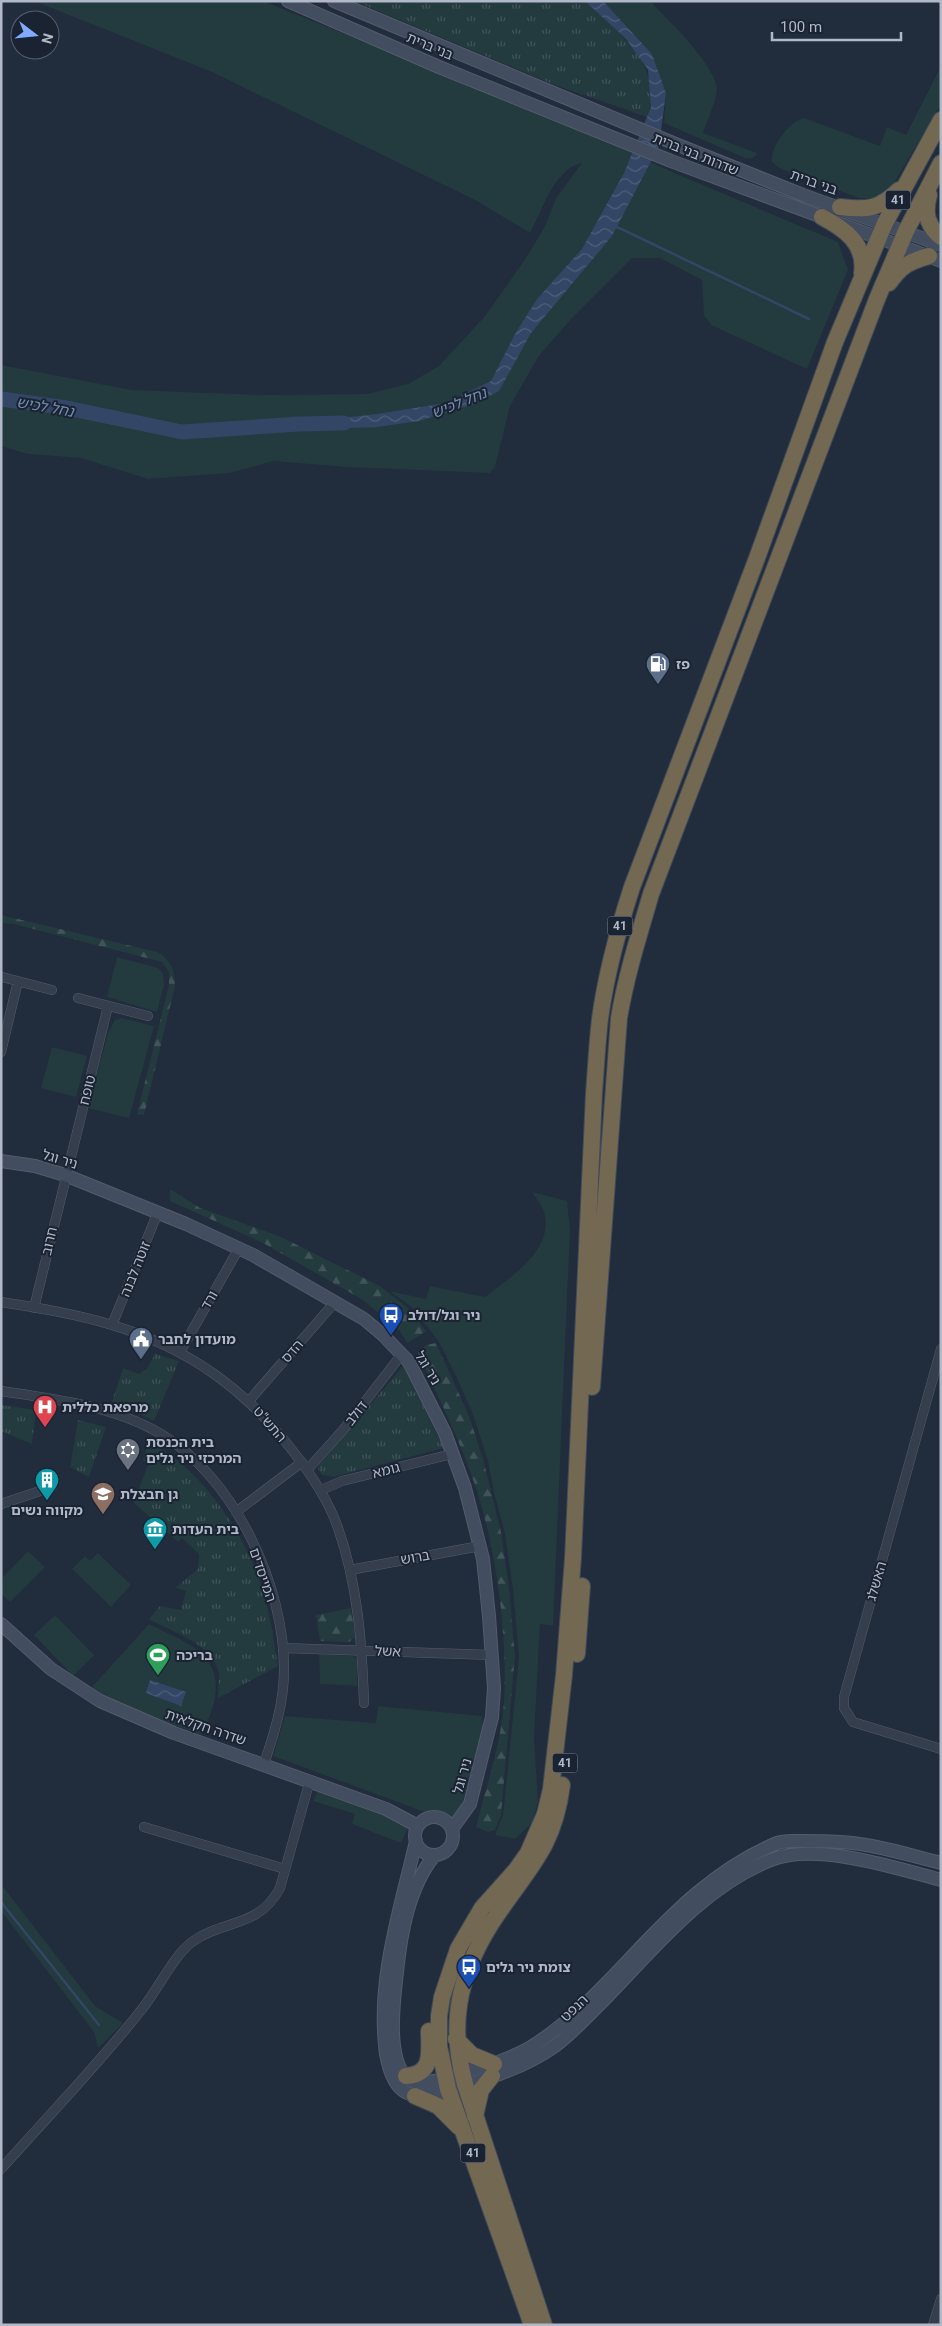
<svg xmlns="http://www.w3.org/2000/svg" width="942" height="2326" font-family="Roboto,'Noto Sans Hebrew',sans-serif">
	<style>
		.grass { fill: #233a3e }
		.forest { fill: url(#forest-firs) }
		.park { fill: url(#park-tufts) }
		.water { fill: url(#water-waves) }
		.lines { fill: none; stroke-linecap: round; stroke-linejoin: round }
		.stream { stroke: #344665; stroke-width: 2.5 }
		.river { stroke: #344665; stroke-width: 15 }
		.street-casing { stroke: #535c6b; stroke-width: 10 }
		.secondary-casing { stroke: #535c6b; stroke-width: 14 }
		.highway-casing { stroke: #404958; stroke-width: 18 }
		.street { stroke: #353e4d; stroke-width: 9 }
		.secondary { stroke: #434d60; stroke-width: 12 }
		.highway { stroke: #736852; stroke-width: 16 }
		.labels { text-anchor: middle; stroke-width: 4; stroke-linejoin: round; paint-order: stroke }
		.shield { fill: #1a2332; stroke: #848c9c; stroke-width: 1 }
		.shield-label { font-size: 12px; font-weight: bold; fill: #b1b9c9 }
		.street-label { font-size: 14px; fill: #b1b9c9; stroke: #1a2332 }
		.poi-label { font-size: 14px; font-weight: bold; fill: #b1b9c9; stroke: #1a2332; text-anchor: start }
		.water-label { font-size: 15px; font-style: italic; fill: #768eb2; stroke: #1a2332 }
	</style>
	<defs>
		<pattern id="forest-firs" width="22" height="20" patternUnits="userSpaceOnUse" patternTransform="scale(1.25)"><rect width="22" height="20" fill="#233a3e"/><path d="M5 1l3.5 6h-7zM16 11l3.5 6h-7z" fill="#415459"/></pattern>
		<pattern id="park-tufts" width="24" height="20" patternUnits="userSpaceOnUse" patternTransform="scale(1.25)"><rect width="24" height="20" fill="#233a3e"/><path d="M3 7l-1-3M5 7V3M7 7l1-3M15 17l-1-3M17 17v-4M19 17l1-3" fill="none" stroke="#415459"/></pattern>
		<pattern id="water-waves" width="16" height="10" patternUnits="userSpaceOnUse" patternTransform="scale(1.25)"><rect width="16" height="10" fill="#344665"/><path d="M0 5q4-4 8 0t8 0" fill="none" stroke="#4f5f7a"/></pattern>
	</defs>
	<rect width="100%" height="100%" fill="#212c3d"/>
	<path class="grass" d="M34,1H263L613,142L612,144L679,175L838,242L848,270L807,369L711,325L704,315L702,280L660,258H632L573,317L538,357L510,406L495,467L490,473L346,467L273,461L230,473L148,479L81,458L28,454L1,446V365L132,390L266,395L367,394L408,384L439,366L485,316L526,258L545,226L556,198L582,163C554,169 542,211 530,233L475,200L212,72Z
		M603,1H650C668,20 715,64 717,89C717,99 707,122 703,133L757,153C754,159 751,159 745,158L664,123L666,93L652,54Z
		M941,66V104L891,188L875,199L859,198L779,168L772,162C770,146 790,121 804,118L880,146L887,127L906,135Z
		M117,957L158,968L163,973L164,985L157,1012L107,997Z
		M122,1018L154,1026L129,1118L88,1108L108,1033L115,1020Z
		M52,1047L87,1056L76,1097L41,1088Z
		M532,1192L567,1201L570,1230L553,1626L540,1624L534,1738L538,1802L532,1823L515,1839L495,1835L503,1815L519,1657L513,1590L505,1534L494,1493L488,1461L472,1412L455,1374L439,1342L412,1307L389,1291L426,1299L430,1286L485,1297C509,1278 555,1250 544,1212C542,1205 536,1198 532,1192Z
		M28,1551L45,1567L10,1602L1,1593V1579Z
		M98,1553L131,1585L111,1607L72,1569L85,1556L90,1561Z
		M55,1615L94,1655L73,1676L34,1635Z
		M149,1624C182,1641 223,1652 215,1698C213,1711 206,1724 202,1735L110,1701L92,1687Z
		M319,1654L353,1656L357,1660V1686L320,1684Z
		M378,1706L482,1716L483,1727L457,1824L273,1756L285,1716L376,1723Z
		M319,1789L410,1824L401,1843L352,1824L355,1814L313,1801Z
		M1,1884L95,2006L123,2023L98,2048L94,2032L1,1911Z"/>
	<path class="forest" d="M1,915L157,952C171,959 175,971 175,986L144,1115L137,1114L169,985V972L162,962L14,924L1,923Z
		M170,1189L200,1208L279,1236L380,1286L407,1307L426,1331L408,1343L398,1329L363,1300L263,1243L170,1201Z
		M436,1343L469,1416L483,1459L501,1532L509,1588L515,1656L501,1815L495,1830L488,1832L476,1827C486,1787 501,1744 504,1702C508,1630 495,1537 470,1471C455,1430 436,1392 418,1353L426,1345Z
		M351,1608L355,1637L349,1642L320,1641L316,1615Z"/>
	<path class="park" d="M354,1H585C617,31 667,68 647,117L555,85Z
		M155,1354L179,1361L154,1421L131,1410L111,1405L123,1368L139,1374L147,1369Z
		M403,1366L444,1448L333,1477L322,1475L318,1469L319,1465Z
		M1,1405L36,1410L32,1444L1,1431Z
		M78,1420L106,1427L89,1477L70,1467Z
		M148,1442C202,1467 248,1538 264,1594C271,1618 274,1642 278,1666L218,1698C218,1691 219,1682 219,1675C216,1645 172,1632 149,1619L160,1606L181,1610L186,1591L175,1588L198,1569L199,1554L182,1538L178,1542L134,1503L148,1464L143,1461Z"/>
	<path class="water" d="M585,1H603L652,54L666,93L659,146L612,236L531,333L499,391L474,404L419,421L377,427L323,429L324,420L377,414L446,403L491,381L515,334L537,299L582,249L624,173L651,107L648,70L626,39Z
		M150,1680L186,1692L181,1706L146,1693Z"/>
	<g class="lines">
		<path class="stream" d="M615,226L809,319
			M1,1902L99,2025"/>
		<path class="river" d="M1,399L67,408L182,432L299,424L344,423"/>
		<defs>
			<path id="street" d="M2,977L52,990
				M78,998L148,1016
				M1,1052L18,981
				M1,1302C39,1308 76,1314 112,1325C188,1348 244,1388 292,1450C311,1474 328,1499 338,1528C358,1585 362,1644 364,1703
				M34,1308L108,1006
				M112,1325L158,1212
				M941,1349L844,1697V1708L853,1722L941,1749
				M180,1352L239,1248
				M1,1391C55,1399 114,1406 161,1434C235,1478 285,1587 284,1671C284,1703 274,1734 264,1764
				M249,1401L335,1302
				M308,1469L343,1430L402,1354
				M321,1490L342,1481L452,1454
				M1,1504L52,1487
				M236,1512L302,1462
				M350,1570L480,1546
				M283,1648L492,1655
				M144,1827L285,1869
				M1,2169C48,2116 98,2065 142,2009C157,1991 174,1955 192,1942C223,1919 258,1929 280,1888L310,1780
				M933,2325L941,2299"/>
			<path id="secondary" d="M288,1L439,67L671,161L941,261
				M334,1L678,145L803,195L941,245
				M1,1161L35,1166L65,1175L186,1224L253,1255L364,1319L383,1335L409,1362L445,1433L465,1488L483,1559L489,1616L494,1688L492,1717L470,1804L452,1829
				M1,1624L51,1669L100,1701L174,1733L386,1809L418,1826
				M415 1836a19 19 0 1 1 38 0a19 19 0 1 1-38 0Z
				M416,1841C400,1911 376,1981 386,2054C389,2070 395,2092 414,2095C422,2097 432,2093 440,2091C479,2082 521,2070 555,2046C570,2035 583,2021 597,2007C650,1954 700,1888 771,1860C816,1842 896,1868 941,1880
				M434,1856C409,1887 401,1933 397,1972C394,1999 386,2056 406,2077C418,2089 441,2079 455,2075C481,2067 507,2061 531,2047C596,2006 639,1941 697,1893C721,1873 748,1855 777,1843C784,1840 794,1841 802,1841C823,1841 845,1841 866,1845C891,1849 916,1857 941,1863"/>
			<path id="highway" d="M929,195C924,213 927,226 941,237
				M840,207C867,210 878,210 899,190
				M822,217C845,229 866,244 862,273
				M889,283C901,266 908,262 929,256
				M592,1387L619,1018C626,976 639,935 651,894L877,299L906,231L941,163
				M577,1654L582,1586
				M456,2039L472,2055L494,2064
				M406,2076C434,2074 429,2052 429,2031
				M415,2096L438,2106L459,2127
				M475,2116L481,2090L492,2076
				M532,2325L448,2089L439,2046V2016L442,1997L458,1949L482,1908L516,1870L528,1853L545,1814L551,1789L564,1675L573,1558L594,1093C596,1069 597,1044 600,1019C606,974 618,930 632,887L757,558L835,342L885,223L941,120
				M544,2325L465,2084C447,2020 461,1966 499,1912C531,1865 554,1846 562,1785"/>
		</defs>
		<use href="#street" class="street-casing"/>
		<use href="#secondary" class="secondary-casing"/>
		<use href="#highway" class="highway-casing"/>
		<use href="#street" class="street"/>
		<use href="#secondary" class="secondary"/>
		<use href="#highway" class="highway"/>
	</g>
	<defs>
		<symbol id="fuel-pin" viewBox="-11 -11 22 30"><path d="M0 17L-7.5 6A9.5 9.5 0 1 1 7.5 6Z" fill="#5c6f8a" stroke="#1a2332"/><path d="M-5.5-6h7V0h2V4h1.3V-2.5L3-4.5l.8-.8L6-3V5H2.5V1h-1V6h-7ZM-4.2-4.7v3.2H.2V-4.7Z" fill="#fff"/></symbol>
		<symbol id="bus-pin" viewBox="-11 -11 22 30"><path d="M0 17L-7.5 6A9.5 9.5 0 1 1 7.5 6Z" fill="#1a4fb4" stroke="#1a2332"/><path d="M-5-6H5V4H4V6H2V4H-2V6H-4V4H-5ZM-3.5-4V0h7V-4ZM-3.5 1.2v1.5H-2V1.2ZM2 1.2v1.5H3.5V1.2Z" fill="#fff"/></symbol>
		<symbol id="civic-pin" viewBox="-11 -11 22 30"><path d="M0 17L-7.5 6A9.5 9.5 0 1 1 7.5 6Z" fill="#5c6f8a" stroke="#1a2332"/><path d="M-.6-6.5H3V-4.5H.6V-3L4-1V1h2V6H-6V1h2V-1L-.6-3ZM-1.2 2.5V6h2.4V2.5Z" fill="#fff"/></symbol>
		<symbol id="hospital-pin" viewBox="-11 -11 22 30"><path d="M0 17L-7.5 6A9.5 9.5 0 1 1 7.5 6Z" fill="#e0444e" stroke="#1a2332"/><path d="M-5-5h3v3.5h4V-5h3V5h-3V1.5h-4V5h-3Z" fill="#fff"/></symbol>
		<symbol id="synagogue-pin" viewBox="-11 -11 22 30"><path d="M0 17L-7.5 6A9.5 9.5 0 1 1 7.5 6Z" fill="#6b7280" stroke="#1a2332"/><path d="M0-6.5L5.6 3.2H-5.6ZM0 6.5L5.6-3.2H-5.6Z" fill="#fff"/></symbol>
		<symbol id="building-pin" viewBox="-11 -11 22 30"><path d="M0 17L-7.5 6A9.5 9.5 0 1 1 7.5 6Z" fill="#0f9aa8" stroke="#1a2332"/><path d="M-4-6H4V6H1V3H-1V6H-4ZM-2.5-4.3h1.7v1.8h-1.7ZM.8-4.3h1.7v1.8H.8ZM-2.5-1h1.7V.8h-1.7ZM.8-1h1.7V.8H.8Z" fill="#fff"/></symbol>
		<symbol id="school-pin" viewBox="-11 -11 22 30"><path d="M0 17L-7.5 6A9.5 9.5 0 1 1 7.5 6Z" fill="#8d6e63" stroke="#1a2332"/><path d="M0-5L7-2L0 1L-7-2ZM-4 1L0 2.5L4 1V4Q0 6-4 4Z" fill="#fff"/></symbol>
		<symbol id="museum-pin" viewBox="-11 -11 22 30"><path d="M0 17L-7.5 6A9.5 9.5 0 1 1 7.5 6Z" fill="#0f9aa8" stroke="#1a2332"/><path d="M0-6L6-3V-2H-6V-3ZM-5-1h2V3h-2ZM-1-1h2V3h-2ZM3-1h2V3H3ZM-6 4H6V6H-6Z" fill="#fff"/></symbol>
		<symbol id="stadium-pin" viewBox="-11 -11 22 30"><path d="M0 17L-7.5 6A9.5 9.5 0 1 1 7.5 6Z" fill="#2e9e5b" stroke="#1a2332"/><path d="M0-5a6.5 5 0 1 0 0 10a6.5 5 0 1 0 0-10ZM-3.5-1.8h7v3.6h-7Z" fill="#fff"/></symbol>
	</defs>
	<g fill-rule="evenodd">
		<use href="#fuel-pin" x="644" y="650" width="28" height="38"/>
		<use href="#bus-pin" x="377" y="1301" width="28" height="38"/>
		<use href="#civic-pin" x="127" y="1325" width="28" height="38"/>
		<use href="#hospital-pin" x="31" y="1393" width="28" height="38"/>
		<use href="#synagogue-pin" x="114" y="1436" width="28" height="38"/>
		<use href="#building-pin" x="33" y="1466" width="28" height="38"/>
		<use href="#school-pin" x="89" y="1480" width="28" height="38"/>
		<use href="#museum-pin" x="141" y="1515" width="28" height="38"/>
		<use href="#stadium-pin" x="144" y="1641" width="28" height="38"/>
		<use href="#bus-pin" x="455" y="1953" width="28" height="38"/>
	</g>
	<g class="labels">
		<g class="shield">
			<rect x="885.5" y="190.5" width="25" height="19" rx="4"/>
			<rect x="607.5" y="916.5" width="25" height="19" rx="4"/>
			<rect x="552.5" y="1753.5" width="25" height="19" rx="4"/>
			<rect x="460.5" y="2143.5" width="25" height="19" rx="4"/>
		</g>
		<g class="shield-label">
			<text x="898" y="204">41</text>
			<text x="620" y="930">41</text>
			<text x="565" y="1767">41</text>
			<text x="473" y="2157">41</text>
		</g>
		<g class="street-label">
			<text transform="translate(430 46) rotate(23)" y="5">בני ברית</text>
			<text transform="translate(696 154) rotate(22)" y="5">שדרות בני ברית</text>
			<text transform="translate(814 182) rotate(20)" y="5">בני ברית</text>
			<text transform="translate(87 1090) rotate(-76)" y="5">טופח</text>
			<text transform="translate(60 1159) rotate(17)" y="5">ניר וגל</text>
			<text transform="translate(49 1241) rotate(-77)" y="5">חרוב</text>
			<text transform="translate(135 1269) rotate(-68)" y="5">זוטה לבנה</text>
			<text transform="translate(209 1300) rotate(-60)" y="5">ורד</text>
			<text transform="translate(292 1351) rotate(-49)" y="5">הדס</text>
			<text transform="translate(428 1368) rotate(59)" y="5">ניר וגל</text>
			<text transform="translate(356 1413) rotate(-52)" y="5">דולב</text>
			<text transform="translate(270 1424) rotate(49)" y="5">התש"ט</text>
			<text transform="translate(386 1470) rotate(-14)" y="5">גומא</text>
			<text transform="translate(415 1557) rotate(-10)" y="5">ברוש</text>
			<text transform="translate(263 1575) rotate(71)" y="5">המייסדים</text>
			<text transform="translate(876 1581) rotate(-74)" y="5">האשלג</text>
			<text transform="translate(388 1651) rotate(2)" y="5">אשל</text>
			<text transform="translate(206 1727) rotate(19)" y="5">שדרה חקלאית</text>
			<text transform="translate(462 1776) rotate(-74)" y="5">ניר וגל</text>
			<text transform="translate(574 2008) rotate(-44)" y="5">הנפט</text>
		</g>
		<g class="poi-label">
			<text x="676" y="669">פז</text>
			<text x="408" y="1320">ניר וגל/דולב</text>
			<text x="158" y="1344">מועדון לחבר</text>
			<text x="62" y="1412">מרפאת כללית</text>
			<text x="146" y="1447">בית הכנסת<tspan x="146" dy="16">המרכזי ניר גלים</tspan></text>
			<text x="120" y="1499">גן חבצלת</text>
			<text x="47" y="1515" text-anchor="middle">מקווה נשים</text>
			<text x="172" y="1534">בית העדות</text>
			<text x="176" y="1660">בריכה</text>
			<text x="486" y="1972">צומת ניר גלים</text>
		</g>
		<g class="water-label">
			<text transform="translate(459 403) rotate(-22)" y="5">נחל לכיש</text>
			<text transform="translate(45 407) rotate(10)" y="5">נחל לכיש</text>
		</g>
	</g>
	<rect width="942" height="2326" fill="none" stroke="#b1b9c9" stroke-width="5"/>
	<g transform="translate(35 35) rotate(106)"><circle r="24" fill="#1a2332" stroke="#565f6e"/>
	<path d="M0-4L9 19L0 12L-9 19Z" fill="#80abfe"/>
	<text y="-8" font-size="14" font-weight="bold" text-anchor="middle" fill="#b1b9c9">N</text>
	</g>
	<path d="M772 32v8h129v-8" fill="none" stroke="#b1b9c9" stroke-width="2.5"/>
	<text x="780" y="32" font-size="15" fill="#b1b9c9" stroke="#1a2332" stroke-width="4" paint-order="stroke">100 m</text>
</svg>
